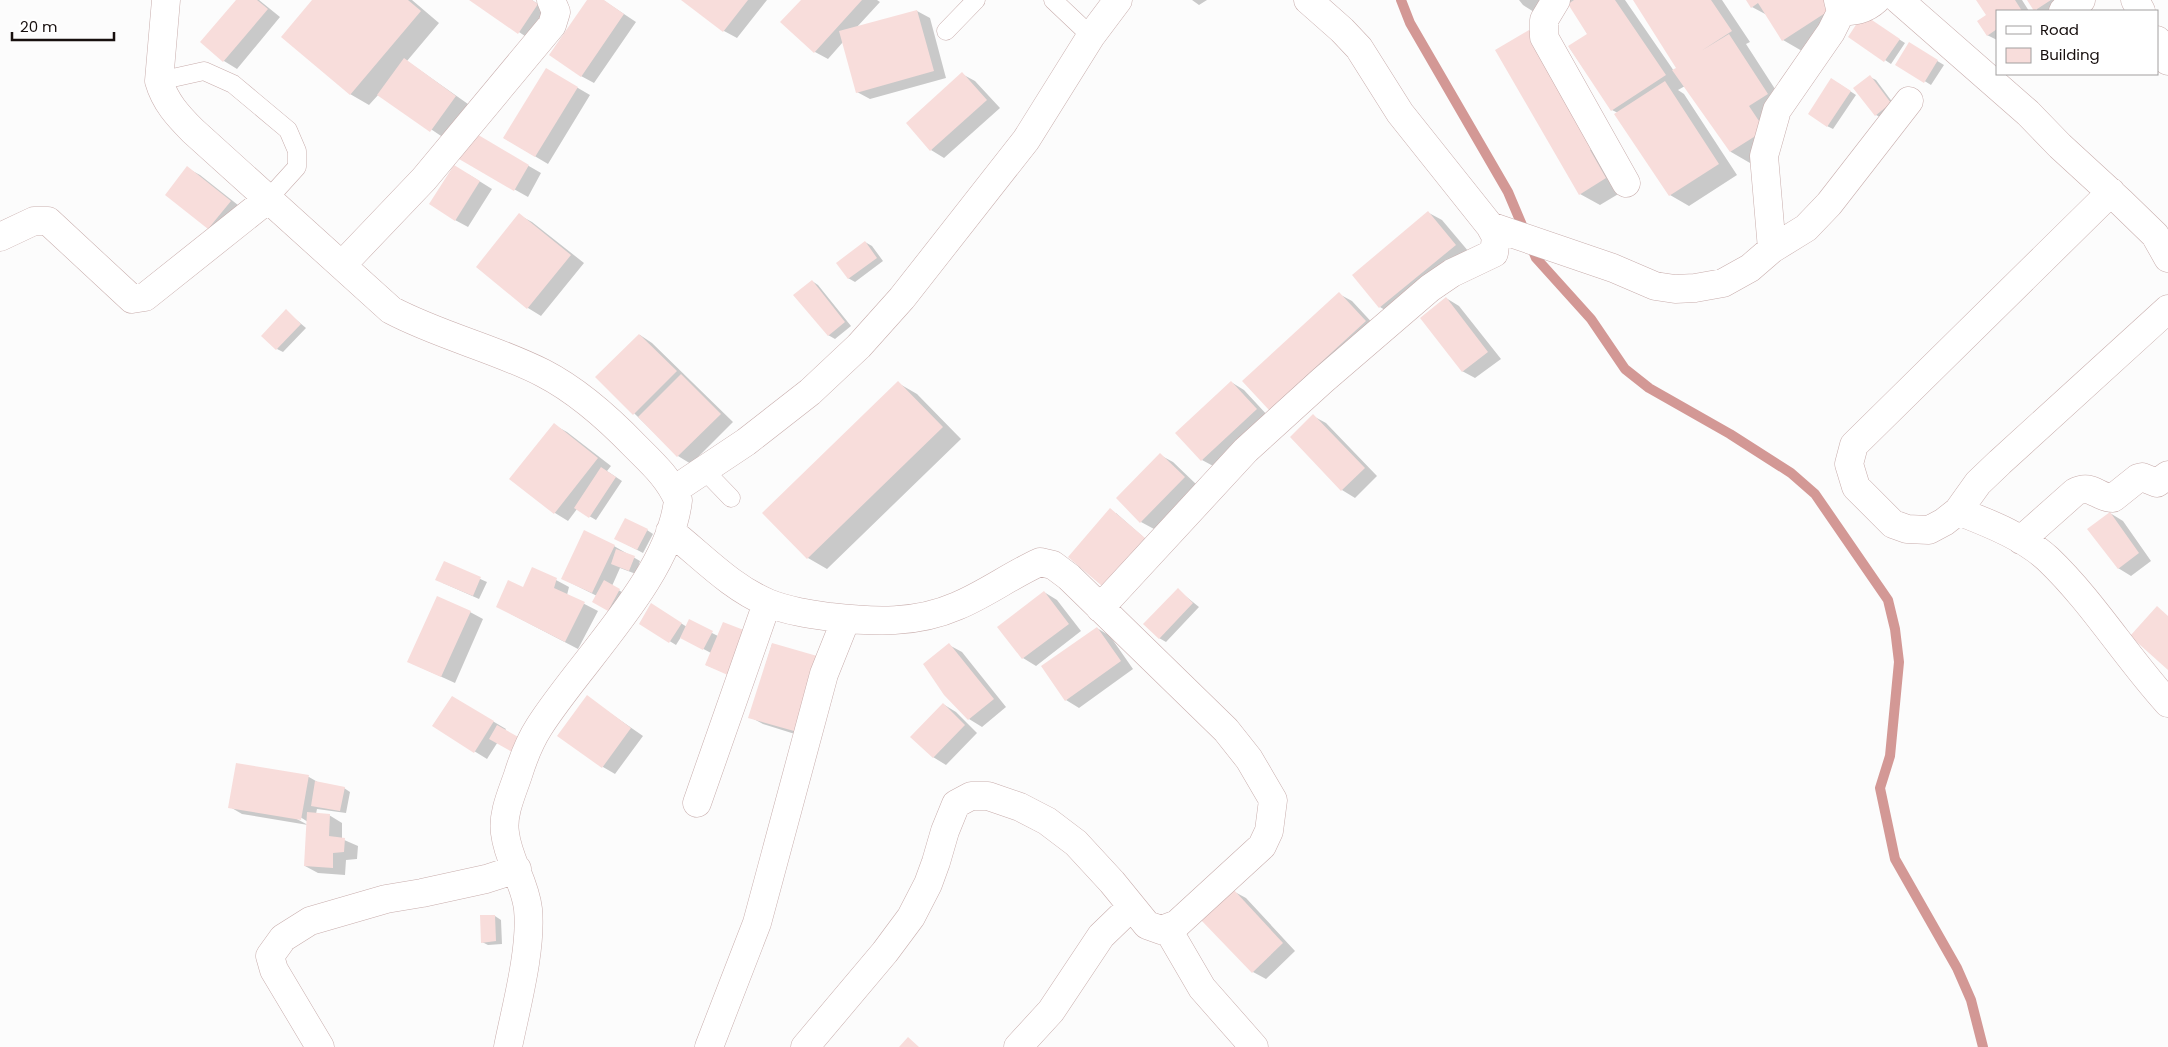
<svg xmlns="http://www.w3.org/2000/svg" width="2168" height="1047" font-family="Poppins,sans-serif">
	<style>
		.shadow { fill: #0003; fill-rule: evenodd }
		.lines { fill: none; stroke-linecap: round; stroke-linejoin: round }
		.stream { stroke: #d39895; stroke-width: 10 }
		.building { fill: #f8dddb }
		.service-casing { stroke: #c8adac; stroke-width: 19 }
		.minor-casing { stroke: #c8adac; stroke-width: 29 }
		.service { stroke: #fff; stroke-width: 18 }
		.minor { stroke: #fff; stroke-width: 28 }
	</style>
	<rect width="100%" height="100%" fill="#fcfcfc"/>
	<path class="shadow" d="M237,0H259L280,17L237,69L224,61L202,42Z
		M314,0H412L439,23L407,61L468,104L444,138L379,94L369,105L350,94Z
		M471,0H532L551,13L531,40Z
		M589,0H603L636,22L594,83L581,76Z
		M684,0H767L737,38L724,31Z
		M803,0H877L880,2L857,27L917,11L930,18L946,78L870,99L857,92L843,42L828,59L815,52Z
		M1192,0H1207L1199,5Z
		M1519,0H1625L1674,71L1678,68L1634,0H1722L1750,42L1746,44L1786,106L1768,117L1783,141L1750,163L1731,152L1685,86L1678,90L1684,94L1737,175L1689,206L1670,195L1618,113L1612,110L1569,47L1588,35L1570,4L1547,20L1523,5Z
		M1747,0H1838L1802,51L1783,40L1767,15L1752,7Z
		M1977,0H2022L2029,11H1997V40L1987,35L1988,15Z
		M2029,0H2075L2057,11H2038Z
		M1869,20L1905,43L1891,64L1850,37Z
		M1529,31L1548,42L1625,190L1600,205L1580,194Z
		M1909,44L1944,65L1931,85L1897,64Z
		M547,70L590,95L548,164L504,138Z
		M962,74L975,81L1000,108L944,158L931,150Z
		M1870,77L1876,80L1896,107L1882,118L1876,115Z
		M1838,83L1856,95L1833,129L1827,126Z
		M475,135L541,173L528,197L461,159Z
		M187,168L200,175L243,209L222,235L209,227Z
		M468,174L492,189L468,227L455,220Z
		M1429,213L1442,220L1469,252L1393,315L1380,307L1354,275Z
		M519,215L532,222L584,263L541,316L528,308L477,267Z
		M865,242L872,246L883,261L855,282L848,278Z
		M812,281L818,285L851,326L835,339L828,335Z
		M1339,294L1352,301L1378,329L1282,416L1269,409Z
		M1446,298L1459,306L1501,359L1475,378L1462,371Z
		M286,311L306,328L283,352L277,349Z
		M640,335L652,343L733,422L691,464L678,456L597,377Z
		M1231,382L1244,390L1269,417L1215,467L1202,460Z
		M898,383L917,394L961,439L827,569L808,558L764,513Z
		M1313,416L1326,423L1377,476L1355,498L1342,490Z
		M554,425L567,432L611,466L607,471L622,481L596,520L577,509L568,521L555,513L511,478Z
		M1160,455L1173,462L1197,485L1154,529L1141,522Z
		M1116,513L1150,543L1116,593L1093,530Z
		M2110,513L2123,521L2151,561L2131,576L2118,568Z
		M647,530L653,534L643,553L622,542Z
		M614,546L640,561L636,574L620,568L612,586L625,594L614,613L594,601L597,596L563,579Z
		M444,563L487,582L479,599L443,583Z
		M556,580L569,587L567,595L598,611L578,649L511,614L524,589Z
		M1178,590L1199,607L1166,642L1159,638Z
		M1044,592L1057,600L1081,631L1036,666L1023,658L999,627Z
		M652,605L687,627L712,633L718,636L737,678L706,665L711,653L681,637L676,645L640,623Z
		M470,612L483,619L455,683L409,662Z
		M1097,628L1110,636L1133,669L1079,708L1066,700Z
		M772,644L814,740L763,724L750,717Z
		M949,645L962,652L1006,707L982,727L969,719Z
		M452,697L506,729L487,759L474,751Z
		M587,697L643,736L615,774L603,767Z
		M943,704L956,712L977,733L946,765L933,757Z
		M237,765L309,777L321,784L344,788L350,792L346,813L317,809L316,814L329,815L342,823V839L358,846L357,859L346,860L345,875L318,873L305,866L308,825L242,814L230,807ZM297,815L308,822V825L295,818Z
		M1233,891L1246,898L1295,951L1266,979L1253,972Z
		M495,916L501,920L502,944L488,945L482,942Z"/>
	<g class="lines">
		<path class="stream" d="M1401,0L1410,23L1508,192L1536,258L1591,319L1625,369L1649,388L1730,434L1791,473L1815,494L1888,600L1895,629L1899,662L1890,756L1880,788L1895,859L1957,968L1971,1000L1983,1047"/>
	</g>
	<path class="building" d="M236,0H257L268,9L223,62L200,42Z
		M312,0H408L421,11L350,95L281,37Z
		M469,0H532L538,4L518,34Z
		M587,0H604L624,14L581,77L549,55Z
		M681,0H748L723,32Z
		M801,0H862L814,53L780,22Z
		M1574,0H1615L1666,75L1611,111L1568,46L1587,34L1568,4Z
		M1633,0H1711L1732,31L1701,51L1729,34L1768,94L1749,106L1765,130L1730,152L1672,70L1676,68Z
		M1746,0H1827L1833,8L1782,41L1758,3L1751,8Z
		M1976,0H2015L2022,11H1997V29L1987,36L1977,21L1986,15Z
		M2027,0H2051L2034,11Z
		M917,10L934,71L856,93L839,31Z
		M1863,14L1900,39L1884,62L1848,37Z
		M1529,30L1599,144L1590,150L1606,178L1579,195L1495,50Z
		M1909,42L1938,60L1924,83L1895,65Z
		M404,58L456,96L430,132L377,95Z
		M546,68L578,87L535,157L503,138Z
		M962,72L987,100L930,151L906,123Z
		M1870,75L1891,103L1875,116L1853,88Z
		M1831,78L1851,91L1827,127L1808,114Z
		M1665,81L1719,164L1669,196L1614,114Z
		M475,133L529,165L514,191L459,159Z
		M454,165L480,181L455,221L429,204Z
		M187,166L231,201L208,229L165,195Z
		M1428,211L1456,245L1379,308L1352,275Z
		M519,213L571,255L527,309L476,267Z
		M865,241L877,258L848,279L836,263Z
		M812,280L845,322L828,336L793,295Z
		M1339,292L1366,321L1269,410L1242,381Z
		M1446,297L1488,352L1462,372L1420,318Z
		M286,309L301,324L276,350L261,336Z
		M639,334L677,371L633,415L595,377Z
		M681,374L721,414L677,457L638,417Z
		M898,381L943,427L807,559L762,513Z
		M1231,381L1257,409L1201,461L1175,433Z
		M1313,414L1365,468L1341,491L1290,437Z
		M554,423L598,458L554,514L509,479Z
		M1160,453L1185,477L1140,523L1116,498Z
		M601,467L616,477L589,518L574,508Z
		M1110,508L1145,538L1102,586L1068,557Z
		M2110,512L2139,553L2118,569L2087,529Z
		M625,518L648,529L637,550L614,539Z
		M584,530L615,545L592,593L561,579Z
		M616,549L635,556L629,571L611,564Z
		M444,561L481,577L473,596L435,580Z
		M532,567L557,578L554,588L585,602L565,642L496,607L508,580L523,587Z
		M604,580L620,589L608,611L592,602Z
		M1178,588L1193,603L1159,639L1143,624Z
		M1044,591L1069,624L1022,659L997,627Z
		M437,596L471,611L441,677L407,662Z
		M651,603L682,623L669,643L639,624Z
		M2157,606L2168,616V670L2130,636Z
		M689,619L713,631L703,650L680,638Z
		M723,622L749,632L730,676L705,665Z
		M1097,627L1121,661L1065,701L1041,666Z
		M772,643L824,658L801,733L748,718Z
		M949,643L994,699L968,720L944,695L923,664Z
		M587,695L631,728L602,768L557,736Z
		M452,696L494,721L474,753L432,726Z
		M943,703L965,725L933,758L910,737Z
		M497,725L520,738L512,752L489,739Z
		M236,763L309,775L301,820L228,808Z
		M315,781L345,787L340,811L311,806Z
		M307,812L330,814L329,836L345,838L344,852L333,853V868L304,866Z
		M1233,889L1283,943L1252,973L1201,920Z
		M480,915H495L496,941L481,943Z
		M908,1037L919,1047H899Z"/>
	<g class="lines">
		<defs>
			<path id="service" d="M1053,0L1091,36
				M946,31L976,0
				M159,81L204,71L233,84L288,130L297,151V167L268,199
				M704,470L731,498"/>
			<path id="minor" d="M166,0L159,81C165,102 178,116 193,131L391,310C440,336 494,348 543,373C578,391 608,418 635,446C652,463 669,478 678,500C670,577 580,662 539,727C530,741 523,759 518,775C512,793 502,814 505,833C508,860 525,882 528,909C532,949 516,1007 508,1047
				M1556,0L1544,20V37L1626,183
				M1899,0L2028,113L2060,146L2121,202L2155,235L2168,258
				M2135,0L2141,11
				M2063,11L2081,0
				M1841,12C1855,11 1865,10 1876,0
				M2157,40L2168,61
				M1490,226L1613,268L1655,286L1675,289L1695,288L1723,283L1750,268L1772,249L1764,156L1777,110L1831,32L1841,12L1838,0
				M0,237L34,221H48L132,299L145,297L268,199
				M1772,249L1806,228L1829,204L1909,101
				M342,265L424,179L552,25L556,12L551,0
				M2168,309L2000,462L1978,483L1958,511C1988,523 2023,536 2048,559C2093,602 2126,657 2168,703
				M674,490L746,442L810,392L859,346L902,298L1026,140L1091,36L1118,0
				M1958,511L1944,522L1929,530L1907,529L1893,524L1856,487L1849,464L1854,445L2111,192
				M670,531C702,556 730,587 768,603C788,611 809,614 830,617C874,622 916,624 957,606C986,594 1011,575 1040,562L1053,565L1069,577L1226,730L1249,759L1273,800L1269,831L1262,846L1177,924L1161,930L1147,925L1112,882L1076,843L1047,821L1020,807L988,796H971L956,804L945,831L936,862L928,884L911,917L885,952L805,1047
				M2021,540L2075,492C2092,483 2097,498 2113,498L2138,478L2142,477L2157,483L2168,475
				M1100,608L1246,450L1323,380L1430,288L1452,273L1494,253L1496,237L1490,226L1400,113L1359,48L1342,30L1308,0
				M697,803L767,603
				M1167,928L1202,988L1254,1047
				M320,1047L274,970L270,956L283,938L310,921L386,899L422,893L486,879L517,869
				M709,1047L757,923L824,674L846,619
				M1018,1047L1051,1011L1101,936L1131,907"/>
		</defs>
		<use href="#service" class="service-casing"/>
		<use href="#minor" class="minor-casing"/>
		<use href="#service" class="service"/>
		<use href="#minor" class="minor"/>
	</g>
	<rect x="1996" y="10" width="162" height="65" fill="#ffffff" stroke="#a29f9f"/>
	<rect x="2006" y="26" width="25" height="8" fill="#ffffff" stroke="#a29f9f"/>
	<text x="2040" y="35" font-size="15" fill="#170f0e">Road</text>
	<rect x="2006" y="48" width="25" height="15" fill="#f8dddb" stroke="#a29f9f"/>
	<text x="2040" y="60" font-size="15" fill="#170f0e">Building</text>
	<path d="M12 32v8h102v-8" fill="none" stroke="#170f0e" stroke-width="2.5"/>
	<text x="20" y="32" font-size="15" fill="#170f0e" stroke="#ffffff" stroke-width="4" paint-order="stroke">20 m</text>
</svg>
